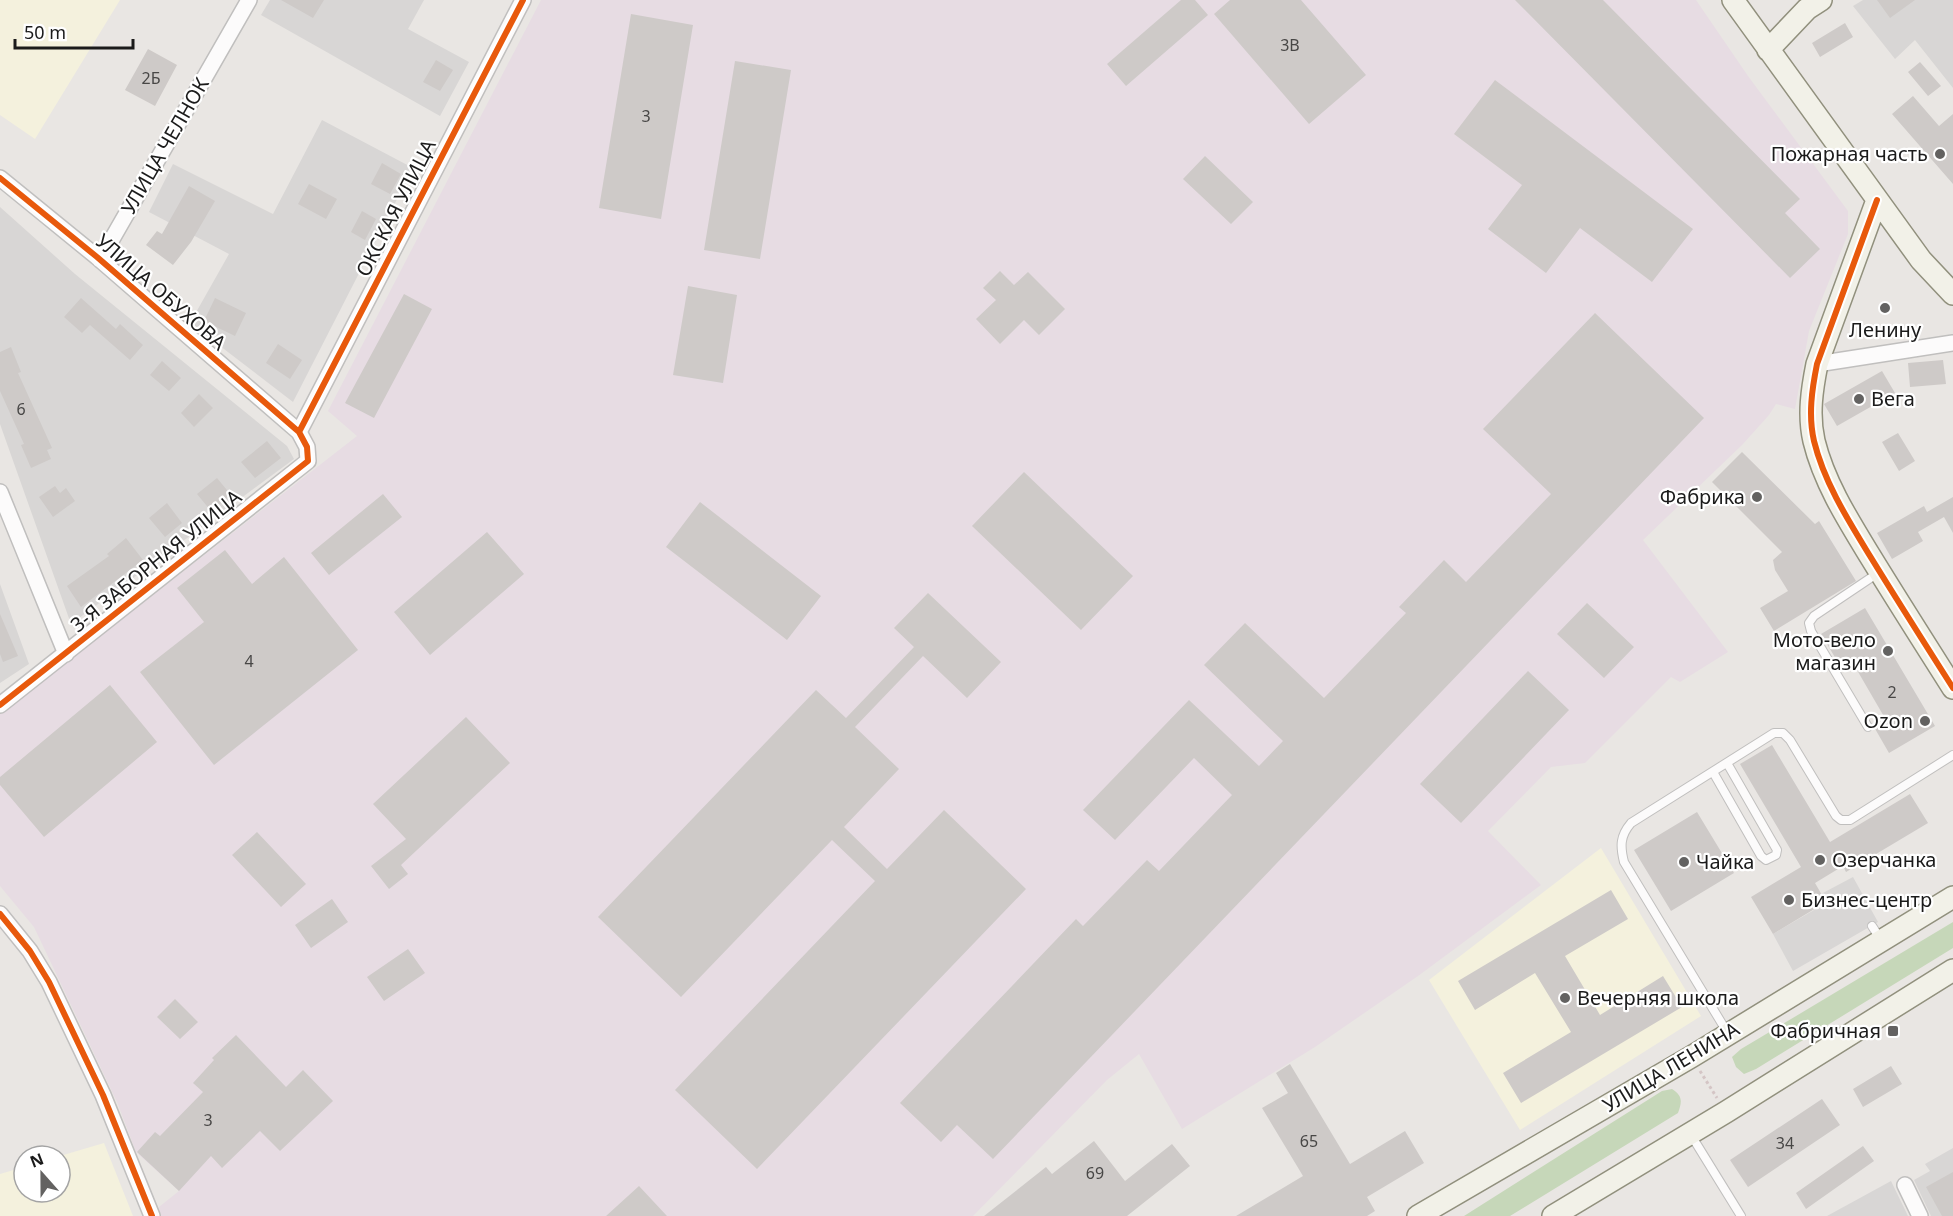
<svg xmlns="http://www.w3.org/2000/svg" width="1953" height="1216" font-family="'Noto Sans',sans-serif">
	<style>
		.residential { fill: #d8d6d5 }
		.industrial { fill: #e7dce3 }
		.education { fill: #f4f1dd }
		.forest { fill: #c6d7b9 }
		.building { fill: #cecac8 }
		.lines { fill: none; stroke-linecap: round; stroke-linejoin: round }
		.lane-casing { stroke: #c0bfbe; stroke-width: 10 }
		.street-casing { stroke: #c0bfbe; stroke-width: 18 }
		.secondary-casing { stroke: #91907d; stroke-width: 24 }
		.path { stroke: #d4c5c5; stroke-width: 3; stroke-dasharray: 3 3; stroke-linecap: butt }
		.lane { stroke: #fcfbfb; stroke-width: 8 }
		.street { stroke: #fcfbfb; stroke-width: 15 }
		.secondary { stroke: #f2f1e8; stroke-width: 21 }
		.cycleway-casing { stroke: #fff; stroke-width: 10 }
		.cycleway { stroke: #e8590c; stroke-width: 6 }
		.poi-dot { fill: #636261; stroke: #fff; stroke-width: 2 }
		.labels { text-anchor: middle; stroke-width: 4.5; stroke-linejoin: round; paint-order: stroke }
		.number-label { font-size: 16px; fill: #484746 }
		.street-label { font-size: 20px; fill: #1b1b1b; stroke: #fff }
		.poi-label { font-size: 20px; fill: #1b1b1b; stroke: #fff; text-anchor: end }
	</style>
	<rect width="100%" height="100%" fill="#e9e6e3"/>
	<path class="residential" d="M270,0H424L408,29L469,62L440,116L261,15Z
		M1863,0H1953V88L1915,40L1895,59L1853,6Z
		M322,120L413,168L293,402L190,323L229,254L149,212L173,164L273,214Z
		M0,207L75,274L287,446L294,459L71,624L0,424Z
		M0,584L29,664L0,683Z
		M1853,877L1878,922L1793,971L1773,934L1826,903L1821,894Z
		M1953,1148V1216H1931L1914,1180L1930,1171L1925,1164Z
		M1891,1181L1908,1216H1827Z"/>
	<path class="industrial" d="M541,0H1696L1748,76L1848,211V234L1809,331L1795,409L1776,404L1769,415L1742,445L1643,540L1728,652L1680,682L1671,677L1585,763L1551,767L1488,831L1541,885L1418,976L1315,1047L1182,1129L1139,1054L1107,1080L973,1216H161L159,1207L179,1191L136,1152L117,1102L34,927L0,886V714L357,436L328,411Z"/>
	<path class="education" d="M0,0H120L35,139L0,115Z
		M1601,848L1701,1016L1520,1130L1429,980Z
		M104,1143L133,1216H0V1174L24,1167V1192H60V1156Z"/>
	<path class="forest" d="M1953,922V948L1756,1069L1744,1074L1736,1067L1732,1057L1741,1049Z
		M1672,1089C1683,1096 1682,1102 1678,1113L1510,1216H1464L1662,1091Z"/>
	<path class="building" d="M281,0H324L313,18Z
		M1181,0H1195L1208,15L1126,86L1107,64Z
		M1230,0H1301L1366,75L1309,124L1214,14Z
		M1515,0H1603L1800,199L1785,213L1820,249L1790,278Z
		M1877,0H1915L1890,18Z
		M631,14L693,25L661,219L599,208Z
		M1845,23L1853,37L1820,57L1812,43Z
		M148,49L177,65L155,106L125,90Z
		M436,60L453,70L440,91L423,82Z
		M735,61L791,70L760,259L704,250Z
		M1920,62L1941,86L1928,96L1908,72Z
		M1495,80L1693,229L1652,282L1580,228L1546,273L1488,229L1522,185L1454,134Z
		M1913,96L1939,126L1953,114V184L1892,114Z
		M1205,156L1253,202L1231,224L1183,179Z
		M382,163L401,174L390,194L371,184Z
		M309,184L337,199L326,219L298,204Z
		M189,186L215,201L191,242L173,265L146,245L157,231L162,234Z
		M362,211L376,219L365,240L351,232Z
		M1000,271L1014,285L1028,272L1065,309L1039,335L1024,320L1000,344L976,319L996,300L983,288Z
		M688,286L737,295L723,383L673,375Z
		M404,294L432,309L374,418L345,403Z
		M81,298L116,329L120,324L143,345L130,360L90,325L82,333L64,317Z
		M215,298L246,313L235,336L204,321Z
		M1595,313L1704,418L993,1159L957,1125L941,1142L900,1103L1076,919L1083,926L1147,860L1159,871L1232,795L1194,758L1115,840L1083,810L1189,700L1259,766L1283,741L1204,665L1245,623L1324,698L1406,613L1399,607L1444,560L1466,582L1551,494L1483,429Z
		M278,344L302,360L290,379L266,363Z
		M11,347L21,372L18,373L52,448L47,450L51,459L31,468L21,445L24,444L0,391V352Z
		M1943,360L1946,384L1910,387L1908,363Z
		M162,361L181,378L169,391L150,375Z
		M1882,371L1895,393L1837,426L1824,404Z
		M199,394L213,408L194,427L181,413Z
		M1898,433L1915,461L1899,471L1882,442Z
		M267,441L281,458L255,478L241,462Z
		M1742,452L1815,524L1819,521L1856,581L1774,631L1760,608L1788,591L1775,570L1773,560L1782,552L1712,482Z
		M1024,472L1133,576L1081,630L972,526Z
		M217,478L231,495L211,511L197,494Z
		M55,486L60,493L66,488L75,501L53,517L39,497Z
		M383,494L402,517L329,575L311,553Z
		M1953,497V533L1944,517L1918,532L1923,541L1892,559L1877,533L1924,506L1927,512Z
		M700,502L821,596L787,640L666,547Z
		M167,503L182,523L165,537L149,518Z
		M487,532L524,574L430,655L394,612Z
		M126,538L143,560L81,607L67,586L109,556L107,554Z
		M225,550L252,584L284,557L358,650L214,765L140,672L204,622L177,588Z
		M928,593L1001,662L967,698L923,656L855,727L899,769L844,827L887,869L944,810L1026,889L757,1169L675,1090L875,881L832,840L681,997L598,917L816,690L846,718L914,647L894,628Z
		M1587,603L1634,647L1604,678L1557,634Z
		M1865,608L1935,726L1889,753L1874,727L1886,720L1850,658L1839,664L1821,634Z
		M0,614L18,656L3,662L0,654Z
		M1528,671L1569,710L1461,823L1420,784Z
		M110,685L157,742L44,837L0,785V777Z
		M466,717L510,763L401,865L408,874L389,889L371,866L406,839L373,804Z
		M1772,745L1830,842L1910,794L1928,823L1846,872L1843,866L1815,883L1826,902L1773,934L1751,897L1801,867L1740,764Z
		M1697,812L1734,873L1671,911L1634,850Z
		M257,832L306,884L281,907L232,855Z
		M1611,890L1628,919L1565,956L1600,1015L1663,976L1682,1007L1521,1103L1503,1073L1571,1032L1535,973L1475,1010L1458,981Z
		M332,899L348,922L311,948L295,925Z
		M408,949L425,973L384,1001L367,977Z
		M175,999L198,1022L180,1039L157,1017Z
		M236,1035L286,1087L303,1070L333,1101L280,1151L260,1131L222,1168L211,1156L179,1191L137,1152L155,1132L160,1136L203,1092L193,1083L214,1060L212,1058Z
		M1290,1064L1350,1164L1405,1131L1424,1163L1367,1197L1375,1211L1367,1216H1236L1303,1176L1262,1108L1288,1093L1276,1073Z
		M1891,1066L1902,1084L1863,1107L1853,1089Z
		M1822,1099L1840,1125L1748,1187L1730,1160Z
		M1094,1141L1125,1181L1172,1144L1190,1166L1127,1216H984L1046,1167L1052,1174Z
		M1863,1146L1874,1161L1806,1209L1796,1193Z
		M1953,1172V1216H1942L1926,1187Z
		M639,1186L667,1216H606Z"/>
	<g class="lines">
		<defs>
			<path id="lane" d="M1868,727L1811,631L1809,623L1814,616L1878,573
				M1713,772L1761,856L1766,860L1776,855L1777,850L1727,763
				M1872,926L1881,940
				M1727,1032L1624,862C1620,846 1620,836 1631,823L1774,733H1783L1790,740L1836,816L1841,820H1850L1953,755
				M1691,1135L1741,1216"/>
			<path id="street" d="M0,178L97,257L299,432L307,447L308,461L0,705
				M100,260L249,0
				M1817,364L1953,343
				M299,432L523,0
				M0,492L66,654
				M0,914L30,951L49,982L103,1095L152,1216
				M1905,1185L1920,1216"/>
			<path id="secondary" d="M1733,0L1921,260L1953,294
				M1768,50L1807,9L1821,0
				M1877,200L1817,364C1812,389 1808,415 1814,441C1824,482 1848,520 1870,556C1897,600 1925,644 1953,688
				M1418,1216L1691,1057L1953,897
				M1553,1216L1726,1112L1953,970"/>
		</defs>
		<use href="#lane" class="lane-casing"/>
		<use href="#street" class="street-casing"/>
		<use href="#secondary" class="secondary-casing"/>
		<path class="path" d="M1700,1071L1717,1098"/>
		<use href="#lane" class="lane"/>
		<use href="#street" class="street"/>
		<use href="#secondary" class="secondary"/>
		<defs>
			<path id="cycleway" d="M0,178L97,257L299,432L307,447L308,461L0,705
				M1877,200L1817,364C1812,389 1808,415 1814,441C1824,482 1848,520 1870,556C1897,600 1925,644 1953,688
				M299,432L523,0
				M0,914L30,951L49,982L103,1095L152,1216"/>
		</defs>
		<use href="#cycleway" class="cycleway-casing"/>
		<use href="#cycleway" class="cycleway"/>
	</g>
	<g class="poi-dot">
		<circle cx="1940" cy="154" r="6"/>
		<circle cx="1885" cy="308" r="6"/>
		<circle cx="1859" cy="399" r="6"/>
		<circle cx="1757" cy="497" r="6"/>
		<circle cx="1888" cy="651" r="6"/>
		<circle cx="1925" cy="721" r="6"/>
		<circle cx="1820" cy="860" r="6"/>
		<circle cx="1684" cy="862" r="6"/>
		<circle cx="1789" cy="900" r="6"/>
		<circle cx="1565" cy="998" r="6"/>
		<rect x="1887" y="1025" width="12" height="12" rx="3"/>
	</g>
	<g class="labels">
		<g class="number-label">
			<text x="1290" y="51">3В</text>
			<text x="151" y="84">2Б</text>
			<text x="646" y="122">3</text>
			<text x="21" y="415">6</text>
			<text x="249" y="667">4</text>
			<text x="1892" y="698">2</text>
			<text x="208" y="1126">3</text>
			<text x="1309" y="1147">65</text>
			<text x="1785" y="1149">34</text>
			<text x="1095" y="1179">69</text>
		</g>
		<g class="street-label">
			<text transform="translate(165 146) rotate(-60)" y="7">УЛИЦА ЧЕЛНОК</text>
			<text transform="translate(396 208) rotate(-63)" y="7">ОКСКАЯ УЛИЦА</text>
			<text transform="translate(161 292) rotate(41)" y="7">УЛИЦА ОБУХОВА</text>
			<text transform="translate(156 561) rotate(-39)" y="7">3-Я ЗАБОРНАЯ УЛИЦА</text>
			<text transform="translate(1671 1067) rotate(-31)" y="7">УЛИЦА ЛЕНИНА</text>
		</g>
		<g class="poi-label">
			<text x="1928" y="161">Пожарная часть</text>
			<text x="1885" y="337" text-anchor="middle">Ленину</text>
			<text x="1871" y="406" text-anchor="start">Вега</text>
			<text x="1745" y="504">Фабрика</text>
			<text x="1876" y="647">Мото-вело<tspan x="1876" dy="23">магазин</tspan></text>
			<text x="1913" y="728">Ozon</text>
			<text x="1832" y="867" text-anchor="start">Озерчанка</text>
			<text x="1696" y="869" text-anchor="start">Чайка</text>
			<text x="1801" y="907" text-anchor="start">Бизнес-центр</text>
			<text x="1577" y="1005" text-anchor="start">Вечерняя школа</text>
			<text x="1881" y="1038">Фабричная</text>
		</g>
	</g>
	<g transform="translate(42 1174) rotate(339)"><circle r="28" fill="#ffffff" stroke="#a4a4a4" stroke-width="1.5"/>
	<path d="M0-4.5L10 22L0 15L-10 22Z" fill="#636261"/>
	<text y="-9" font-size="16" font-weight="bold" text-anchor="middle" fill="#1b1b1b">N</text>
	</g>
	<path d="M15 39v9h118v-9" fill="none" stroke="#1b1b1b" stroke-width="3"/>
	<text x="24" y="39" font-size="18" fill="#1b1b1b" stroke="#ffffff" stroke-width="4.5" paint-order="stroke">50 m</text>
</svg>
